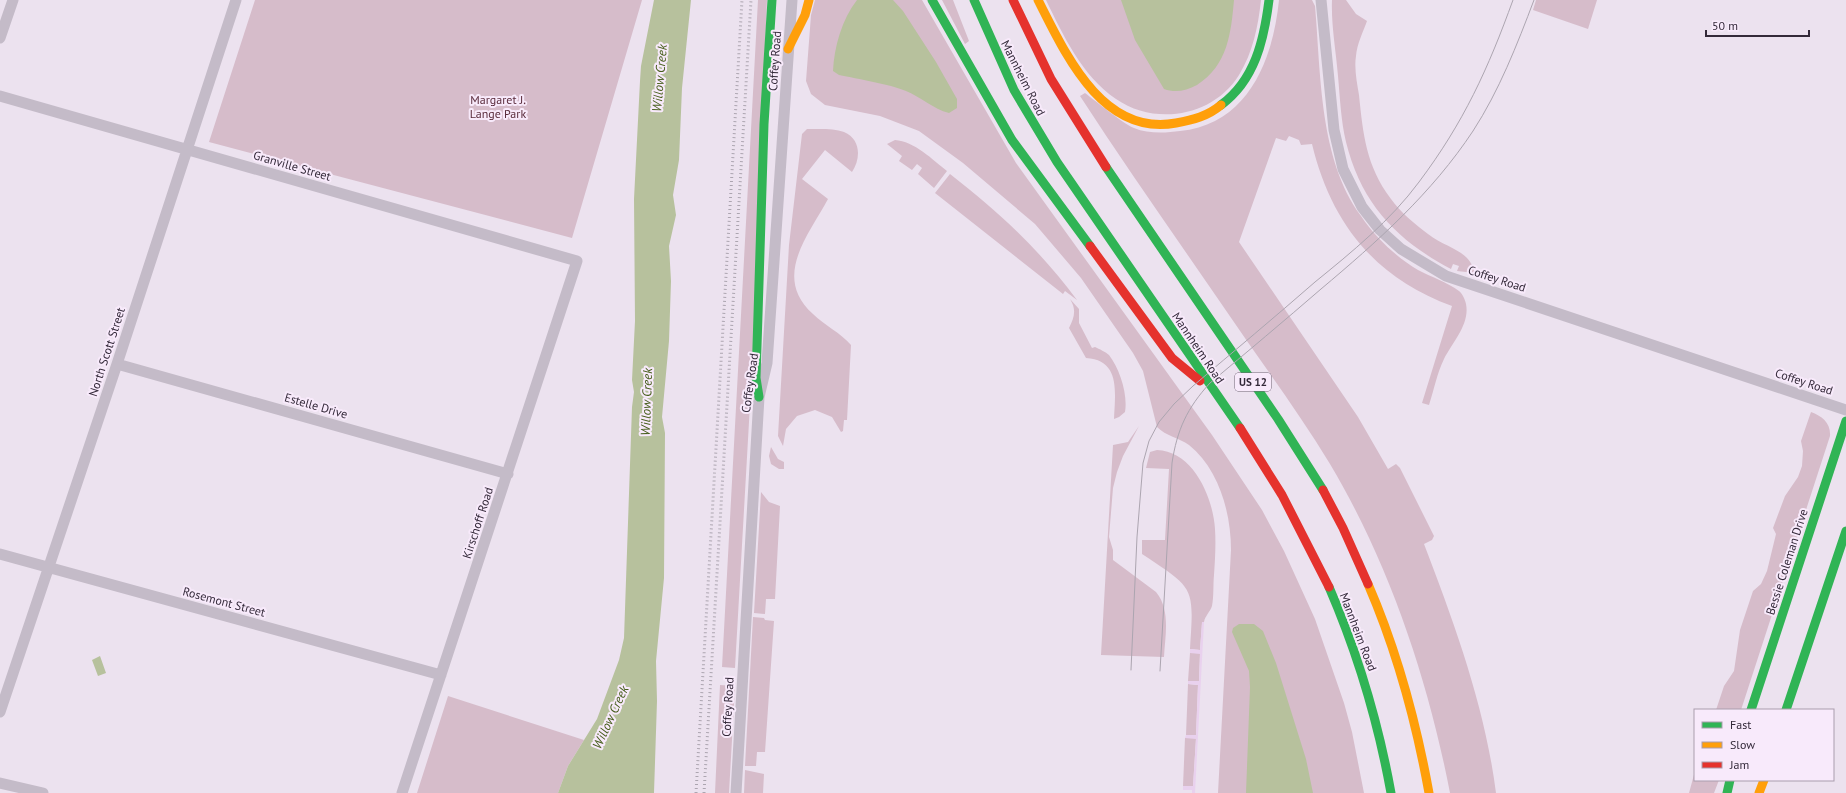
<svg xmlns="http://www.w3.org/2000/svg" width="1846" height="793" font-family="'PT Sans',sans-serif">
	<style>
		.green { fill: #d6bcca }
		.plaza { fill: #e9d1ee }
		.water { fill: #b7c19d }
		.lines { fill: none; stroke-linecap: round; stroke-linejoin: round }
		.street { stroke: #c4bbc8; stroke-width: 11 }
		.fast { stroke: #30b455; stroke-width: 9 }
		.slow { stroke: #ff9f0a; stroke-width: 9 }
		.jam { stroke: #e5322d; stroke-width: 9 }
		.tram { stroke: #aca5b0; stroke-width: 1 }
		.rail { stroke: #aca5b0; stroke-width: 3; stroke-dasharray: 1 3; stroke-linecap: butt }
		.labels { text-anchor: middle; stroke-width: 4; stroke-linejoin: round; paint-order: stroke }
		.shield { fill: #f8eafb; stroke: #6e6373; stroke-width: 1 }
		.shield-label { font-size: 11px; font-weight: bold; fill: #332939 }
		.street-label { font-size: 12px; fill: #332939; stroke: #f8eafb }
		.park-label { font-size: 12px; fill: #592b3b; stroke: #f8eafb }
		.water-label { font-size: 13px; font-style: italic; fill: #465e1b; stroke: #f8eafb }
	</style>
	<rect width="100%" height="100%" fill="#ece2ef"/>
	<path class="green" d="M255,0H642L572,238L209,142Z
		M758,0H767L754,334L735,668L722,667Z
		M815,0H922L1016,163L1212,435L1262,510L1284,551L1315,619L1344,703L1352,732L1364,793H1218L1231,550C1231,513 1219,469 1189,445C1179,438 1166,436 1157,427L1143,371L1133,353L1081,278L1035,224L963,163L919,131L880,116L825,105L811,94L806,81L811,15Z
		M942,0H953L969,41L965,44Z
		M1046,0H1261C1258,27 1253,52 1239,75C1213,117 1155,126 1116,99C1082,76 1063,35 1046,0Z
		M1279,0H1312L1315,6C1321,74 1319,159 1361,216C1375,237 1396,257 1418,270C1431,277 1447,282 1459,291C1462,293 1465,299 1466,304C1470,324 1453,342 1444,359C1437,373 1434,390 1429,405L1422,403L1452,306C1375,278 1331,223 1312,144L1301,145L1299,140L1289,136L1286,141L1276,138L1239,242L1358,417L1388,469L1396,464L1400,468L1434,536L1432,540L1424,544C1455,625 1485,707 1496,793H1450C1428,679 1389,563 1330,464C1304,421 1275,381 1247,341C1191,259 1134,179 1080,96L1085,93C1097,102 1122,123 1134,128C1148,134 1166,133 1180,131C1248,124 1273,60 1279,0Z
		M1332,0H1346L1356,14L1367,21C1363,32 1357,44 1356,56C1354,68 1357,83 1359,95C1363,134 1366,166 1391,199C1400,212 1415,224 1428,234C1447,249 1469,249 1475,273L1457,271L1459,266L1453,264L1451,269C1396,240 1361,203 1346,142C1341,121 1340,98 1338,76C1336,51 1331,25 1332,0Z
		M1536,0H1597L1588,29L1533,10Z
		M807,129C818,129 834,128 844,132C861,139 861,159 852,172L825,150L802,179L828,199C808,236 772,277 813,314C824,325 841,333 851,345L847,420H844L843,431L841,432L832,417L815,410L797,416L786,429L783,446L778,436L789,245L802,134Z
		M895,140C914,141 933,160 947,171L934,188L918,174L922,168L917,164L912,170L899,161L902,156L887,144Z
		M950,174C1001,214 1038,248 1077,300L1065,291L1063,294L935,193Z
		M1070,299L1079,309V323L1092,348L1095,347C1099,349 1106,352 1109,355C1120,369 1128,395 1125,412L1119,417L1114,419C1115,393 1121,360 1086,358L1069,328C1074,318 1077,310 1070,299Z
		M1811,412C1822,416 1831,423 1830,436L1741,710H1716L1724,686L1734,671L1740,630L1753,591L1761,584L1767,571L1776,534L1773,528L1785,496L1798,477L1802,466L1803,451L1801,441Z
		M1139,426L1123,456L1117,472L1113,488L1109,537L1113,550V560L1156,592C1171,610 1165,636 1164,657L1101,655L1113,445L1128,442Z
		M771,447L778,459L784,462V469H779L771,464L769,456Z
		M1157,450C1193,451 1213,497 1215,529C1216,544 1215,560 1214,575C1213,585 1214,596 1212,606C1210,612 1205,616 1204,622L1202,623L1200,650L1190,649C1194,586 1195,589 1142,554V540H1165L1169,469L1146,468L1150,452Z
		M761,492L769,502L780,506L775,599H766L765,614L754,613Z
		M753,617L764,618L765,620L774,621L765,752H757L756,766H745Z
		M1190,653H1200L1199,681H1188Z
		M1188,684L1198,685L1196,735H1186Z
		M720,685L735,686L729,793H715Z
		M448,696L584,740L568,766L558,793H417Z
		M1185,738H1196L1193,787L1183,786Z
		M745,770L764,774L763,793H744Z
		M1695,771V780H1719L1714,793H1689Z"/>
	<path class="plaza" d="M1202,622H1204L1195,793H1192V790H1183V786H1193L1196,739L1185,738L1186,735H1196L1198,685L1188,684V681H1199L1200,654L1190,653V649L1200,650Z"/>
	<path class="water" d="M654,0H691L682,88L679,160L673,195L676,215L669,246L671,281L669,341L662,417L665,433L664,578L656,661L657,701L654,793H558L568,766L597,719L619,660L624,638L632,407L634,392L632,380L635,321L634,199L640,81L641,66Z
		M857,0H893L903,11L936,62L957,99V108L949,113C933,109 921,97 906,91C889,84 858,79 839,75L833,71C834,47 842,19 857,0Z
		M1121,0H1234C1231,33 1228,65 1197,85C1186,91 1175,93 1164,89L1135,40Z
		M1239,624H1254L1263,631L1276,663L1306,759L1313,793H1246L1250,687L1249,671L1232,632L1233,628Z
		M100,656L106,673L98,676L92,660Z"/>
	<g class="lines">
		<path class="street" d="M1321,0L1334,130L1343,169L1362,207L1380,230L1401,249L1446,276L1846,410
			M0,38L13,0
			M0,96L577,261L402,793
			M117,364L508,474
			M0,554L441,675
			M0,712L117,364L236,0
			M0,783L43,793
			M736,793L759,397L767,363L792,0"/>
		<path class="fast" d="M932,0L1012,140L1090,246
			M974,0L1014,90L1057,162L1240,428
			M1221,105C1255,80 1264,40 1269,0
			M1106,167L1278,419L1323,490
			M759,397L756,378L764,124L772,0
			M1329,587C1358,654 1378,721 1391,793
			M1751,710L1846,421
			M1786,710L1846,531
			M1727,793L1730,780"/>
		<path class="slow" d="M1038,0C1065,53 1102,137 1176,123C1193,120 1208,116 1221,105
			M788,49L805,15L809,0
			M1368,584C1397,651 1416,721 1429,793
			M1759,793L1764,780"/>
		<path class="jam" d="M1013,0L1051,79L1106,167
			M1090,246L1172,358L1200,381
			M1240,428L1282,495L1329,587
			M1323,490L1343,528L1368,584"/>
		<path class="tram" d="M1131,670L1137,537L1143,463L1149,441L1159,422L1174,404L1193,386C1234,351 1275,317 1315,282C1352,252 1391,220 1419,182C1464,122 1488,69 1513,0
			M1160,671L1172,463C1177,430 1187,408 1210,383C1247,352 1284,321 1321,289C1377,242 1432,193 1473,131C1499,91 1517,45 1534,0"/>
		<path class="rail" d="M696,793L742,0
			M704,793L751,0"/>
	</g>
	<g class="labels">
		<rect class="shield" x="1235" y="373" width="36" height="18" rx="3"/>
		<g class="shield-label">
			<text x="1253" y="386">US 12</text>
		</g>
		<g class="street-label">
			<text transform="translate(775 61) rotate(-86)" y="4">Coffey Road</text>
			<text transform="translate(1023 78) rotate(63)" y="4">Mannheim Road</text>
			<text transform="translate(292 166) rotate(16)" y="4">Granville Street</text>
			<text transform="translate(1497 279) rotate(18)" y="4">Coffey Road</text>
			<text transform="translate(1198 348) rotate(56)" y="4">Mannheim Road</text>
			<text transform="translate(107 352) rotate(-72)" y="4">North Scott Street</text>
			<text transform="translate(1804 382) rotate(18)" y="4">Coffey Road</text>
			<text transform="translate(750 383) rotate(-82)" y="4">Coffey Road</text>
			<text transform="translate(316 406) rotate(16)" y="4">Estelle Drive</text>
			<text transform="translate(478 523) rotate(-72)" y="4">Kirschoff Road</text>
			<text transform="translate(1787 562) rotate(-72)" y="4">Bessie Coleman Drive</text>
			<text transform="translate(224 602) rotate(15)" y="4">Rosemont Street</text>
			<text transform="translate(1358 632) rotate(69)" y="4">Mannheim Road</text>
			<text transform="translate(728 707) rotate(-87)" y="4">Coffey Road</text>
		</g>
		<g class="park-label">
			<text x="498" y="104">Margaret J.<tspan x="498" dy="14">Lange Park</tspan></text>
		</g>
		<g class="water-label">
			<text transform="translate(659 78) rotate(-85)" y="5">Willow Creek</text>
			<text transform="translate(646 402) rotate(-88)" y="5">Willow Creek</text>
			<text transform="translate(610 717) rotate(-65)" y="5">Willow Creek</text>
		</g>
	</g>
	<rect x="1694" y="709" width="140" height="72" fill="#f8eafb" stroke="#a99dad"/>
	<rect x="1702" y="722" width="20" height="6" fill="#30b455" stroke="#a99dad"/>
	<text x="1730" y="729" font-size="12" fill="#332939">Fast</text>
	<rect x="1702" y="742" width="20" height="6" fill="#ff9f0a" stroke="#a99dad"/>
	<text x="1730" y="749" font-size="12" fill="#332939">Slow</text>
	<rect x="1702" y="762" width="20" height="6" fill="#e5322d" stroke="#a99dad"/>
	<text x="1730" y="769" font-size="12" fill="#332939">Jam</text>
	<path d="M1706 30v6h103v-6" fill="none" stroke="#332939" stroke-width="2"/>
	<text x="1712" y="30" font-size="12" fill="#332939" stroke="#f8eafb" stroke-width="3" paint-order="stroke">50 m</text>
</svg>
